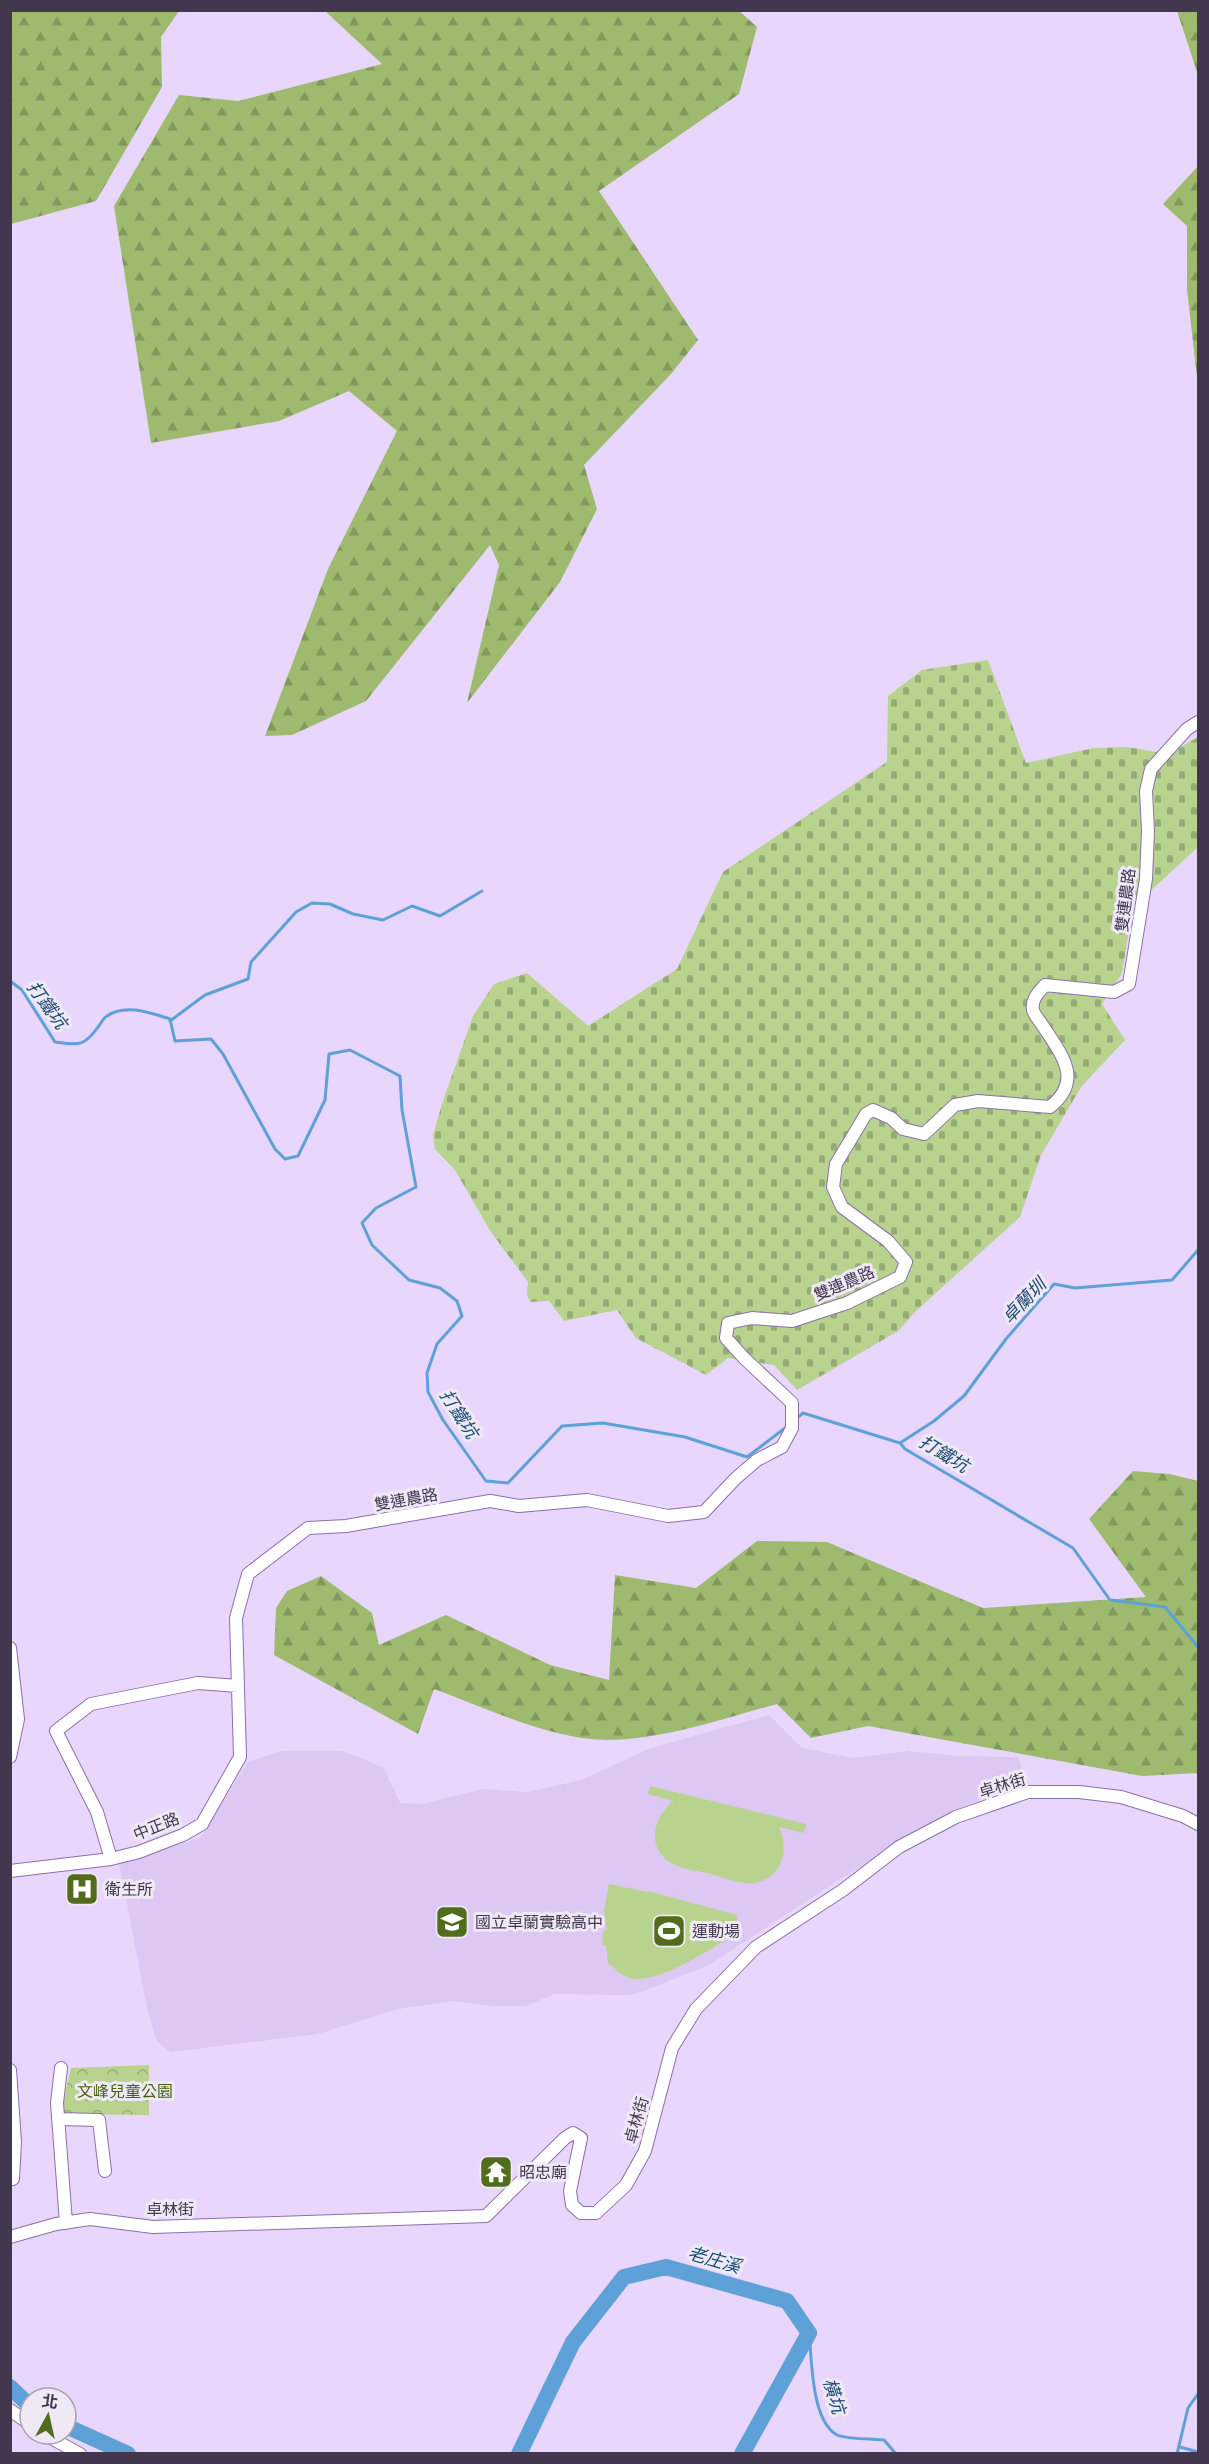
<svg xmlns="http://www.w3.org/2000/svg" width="1209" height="2464" font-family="'Work Sans','Noto Sans TC',sans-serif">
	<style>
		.built { fill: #dcc8f3 }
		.forest { fill: url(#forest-firs) }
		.cemetery { fill: url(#cemetery-stones) }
		.park { fill: url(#park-crowns) }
		.garden { fill: #b7d38d }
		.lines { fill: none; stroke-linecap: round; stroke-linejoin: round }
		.stream { stroke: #5ea0d8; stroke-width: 3 }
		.river { stroke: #5ea0d8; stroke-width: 16 }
		.minor-casing { stroke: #8c6faa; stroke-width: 14 }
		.minor { stroke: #fff; stroke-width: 12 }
		.labels { text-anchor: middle; stroke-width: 6; stroke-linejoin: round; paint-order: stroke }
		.street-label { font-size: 16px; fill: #433750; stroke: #efe9f6 }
		.poi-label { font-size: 16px; fill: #433750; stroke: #efe9f6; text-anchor: start }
		.park-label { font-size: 16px; fill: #47610c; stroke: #efe9f6 }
		.water-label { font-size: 18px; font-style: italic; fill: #1b4b71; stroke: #efe9f6 }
	</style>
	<defs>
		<pattern id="forest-firs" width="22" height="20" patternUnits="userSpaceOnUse" patternTransform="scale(1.5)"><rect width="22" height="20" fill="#9dba6e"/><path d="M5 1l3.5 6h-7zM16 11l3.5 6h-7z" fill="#82985d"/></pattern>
		<pattern id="cemetery-stones" width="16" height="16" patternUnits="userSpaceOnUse" patternTransform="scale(1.5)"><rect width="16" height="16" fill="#b7d38d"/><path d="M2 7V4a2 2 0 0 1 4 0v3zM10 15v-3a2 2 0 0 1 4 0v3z" fill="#96ac76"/></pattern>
		<pattern id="park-crowns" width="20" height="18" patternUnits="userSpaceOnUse" patternTransform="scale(1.5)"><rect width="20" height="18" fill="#b7d38d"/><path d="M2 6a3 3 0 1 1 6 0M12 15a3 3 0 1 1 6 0" fill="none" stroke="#96ac76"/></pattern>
	</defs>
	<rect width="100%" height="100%" fill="#e8d6fd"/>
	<path class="built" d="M769,1715L802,1748L853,1758L908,1751L958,1756L1018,1757L1026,1780L946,1814L840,1879L709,1965L633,1995L554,1994L526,2006H491L454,2001L397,2009L318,2034L170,2052L156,2040L147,2008L119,1862L152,1854L201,1837L248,1762L281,1751H343L384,1768L400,1803L422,1804L484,1789L528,1792L581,1780L651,1748Z"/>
	<path class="forest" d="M11,10L179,11L161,37L162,87L96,201L11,224Z
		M738,10L757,27L739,94L599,191L698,340L671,374L584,465L597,509L560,582L467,703L499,565L490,545L366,701L292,735L265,736L328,569L397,431L349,391L279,421L151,443L114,206L179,95L238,101L382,64L325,11Z
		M1177,11H1198V75Z
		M1198,166V386L1187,289V226L1163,204Z
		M1133,1471L1169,1474L1198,1481V1773L1142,1776L868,1726L811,1738L777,1704C721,1719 663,1740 605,1740C550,1739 486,1708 434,1689L418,1734L274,1655L276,1608L287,1591L321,1576L372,1613L379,1645L446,1615L550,1665L609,1680L615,1575L696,1588L757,1541L827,1542L983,1608L1146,1597L1089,1519Z"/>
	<path class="cemetery" d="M988,660L1026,763L1094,748L1127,747L1169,754L1198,737V847L1133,907L1122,973L1102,1004L1125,1040L1081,1087L1041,1155L1020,1217L916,1311L898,1331L797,1390L774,1365L728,1358L706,1375L636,1338L617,1310L564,1321L549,1301L530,1302L527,1294L528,1282L491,1232L455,1170L435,1149L433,1135L443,1101L473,1016L494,984L527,973L588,1026L677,969L723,872L887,762L888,696L922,670Z"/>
	<path class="park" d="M149,2065V2115L60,2114L71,2068Z"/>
	<path class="garden" d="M650,1786L806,1824L804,1833L779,1827C790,1850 782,1880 752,1883C739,1884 724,1878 711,1874C699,1871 682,1870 671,1863C645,1847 654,1817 673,1801L648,1794Z
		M609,1884L647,1892L648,1891L737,1915L736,1929L731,1936C709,1950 653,1988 627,1977C620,1975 614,1967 608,1963L606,1945H603L602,1933L607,1929L604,1911Z"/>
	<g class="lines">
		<path class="stream" d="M10,981L22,990L55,1042C78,1045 84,1047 98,1027C101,1024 103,1018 107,1016C125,1003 151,1013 170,1019L175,1041L211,1039L223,1054L275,1149L285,1159L298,1156L325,1100L329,1054L350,1050L400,1076L402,1110L416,1187L376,1208L362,1223L372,1245L409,1280L440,1288L457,1301L462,1316L437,1344L427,1373L428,1392L443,1420L486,1481L508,1483L562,1426L603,1423L685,1437L747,1457L789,1425
			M170,1021L205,995L248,979L251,962L296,912L312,903L330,904L353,914L383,920L412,906L440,916L482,891
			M796,1419L803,1413L900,1443L905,1449L1073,1548L1110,1600L1165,1607L1198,1647
			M900,1443L934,1421L964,1396L1006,1339L1054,1284L1075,1288L1172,1280L1198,1250
			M809,2333C812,2359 811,2421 837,2435C846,2439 873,2439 884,2440L896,2454
			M1180,2447L1198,2452
			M1177,2454L1188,2408L1198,2394"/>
		<path class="river" d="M10,2387L30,2406
			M66,2426L128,2454
			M519,2454L573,2342L624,2277L666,2267L787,2301L809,2333L742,2454"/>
		<defs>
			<path id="minor" d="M10,1648L18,1719L10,1757
				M111,1859L97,1812L56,1731L91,1704L198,1683L238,1686
				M10,1871L111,1859L139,1852L183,1835L202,1824L240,1757L236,1618L248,1574L308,1528L346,1526L490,1501L519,1506L587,1500L668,1516L704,1512L735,1479L757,1460L782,1447L792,1428V1403L744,1358L726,1338L728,1323L752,1318L792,1321L847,1303L900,1277L906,1262L888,1241L842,1207L833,1187L836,1164L866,1114L873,1110L891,1118L903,1129L924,1134L955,1105L978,1101L1050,1107C1084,1080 1061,1054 1043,1026C1040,1021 1034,1015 1033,1010C1031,999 1039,992 1045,985L1114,992L1129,984L1146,879L1148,831L1146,791L1151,769L1187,729L1198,722
				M61,2068L57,2103L66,2223
				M10,2070L15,2142L13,2179H10
				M58,2119L99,2120L105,2171
				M10,2237L56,2224L90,2219L153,2227L486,2216L565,2138L573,2133L581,2138L570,2191L572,2205L581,2213H596L626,2185L645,2151L672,2048L696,2009L756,1947L843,1890L899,1847L956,1817L1028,1792H1079L1121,1797L1183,1816L1198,1824
				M10,2410L30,2424
				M44,2434L80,2454"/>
		</defs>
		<use href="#minor" class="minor-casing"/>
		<use href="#minor" class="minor"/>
	</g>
	<defs>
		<symbol id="hospital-square" viewBox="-11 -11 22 22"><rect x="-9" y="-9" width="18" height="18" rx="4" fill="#526c1e" stroke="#efe9f6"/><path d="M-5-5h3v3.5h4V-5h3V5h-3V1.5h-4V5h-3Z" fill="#fff"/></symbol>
		<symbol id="school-square" viewBox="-11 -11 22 22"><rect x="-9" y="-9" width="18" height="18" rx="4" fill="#526c1e" stroke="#efe9f6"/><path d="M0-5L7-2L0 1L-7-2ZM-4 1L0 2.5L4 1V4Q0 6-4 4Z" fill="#fff"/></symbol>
		<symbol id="stadium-square" viewBox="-11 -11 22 22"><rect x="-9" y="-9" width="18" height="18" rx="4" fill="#526c1e" stroke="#efe9f6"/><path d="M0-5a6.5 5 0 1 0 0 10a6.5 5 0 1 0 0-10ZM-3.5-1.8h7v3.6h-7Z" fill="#fff"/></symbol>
		<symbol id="temple-square" viewBox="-11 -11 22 22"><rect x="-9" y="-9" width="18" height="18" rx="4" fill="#526c1e" stroke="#efe9f6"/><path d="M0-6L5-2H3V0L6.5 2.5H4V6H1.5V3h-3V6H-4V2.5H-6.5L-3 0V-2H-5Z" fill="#fff"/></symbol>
	</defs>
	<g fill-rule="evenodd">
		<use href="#hospital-square" x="63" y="1870" width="38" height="38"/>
		<use href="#school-square" x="433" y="1903" width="38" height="38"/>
		<use href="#stadium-square" x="650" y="1912" width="38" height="38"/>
		<use href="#temple-square" x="477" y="2153" width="38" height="38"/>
	</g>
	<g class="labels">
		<g class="street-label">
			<text transform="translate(1125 900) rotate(-83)" y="6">雙連農路</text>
			<text transform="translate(844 1283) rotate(-23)" y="6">雙連農路</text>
			<text transform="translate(406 1499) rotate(-10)" y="6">雙連農路</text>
			<text transform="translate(1002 1785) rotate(-17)" y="6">卓林街</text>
			<text transform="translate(156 1826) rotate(-22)" y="6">中正路</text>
			<text transform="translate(636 2120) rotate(-74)" y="6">卓林街</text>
			<text x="170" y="2215">卓林街</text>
		</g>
		<g class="poi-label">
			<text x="105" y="1895">衛生所</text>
			<text x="475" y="1928">國立卓蘭實驗高中</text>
			<text x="692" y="1937">運動場</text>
			<text x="519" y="2178">昭忠廟</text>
		</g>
		<g class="park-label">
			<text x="125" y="2097">文峰兒童公園</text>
		</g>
		<g class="water-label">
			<text transform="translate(47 1005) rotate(54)" y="6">打鐵坑</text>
			<text transform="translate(1024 1301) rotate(-46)" y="6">卓蘭圳</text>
			<text transform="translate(459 1414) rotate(57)" y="6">打鐵坑</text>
			<text transform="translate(944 1454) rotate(31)" y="6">打鐵坑</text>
			<text transform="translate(714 2260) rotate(16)" y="6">老庄溪</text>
			<text transform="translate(834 2396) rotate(73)" y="6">橫坑</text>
		</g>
	</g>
	<rect width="1209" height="2464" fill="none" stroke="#433750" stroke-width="24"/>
	<g transform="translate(48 2416) rotate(8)"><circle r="28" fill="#efe9f6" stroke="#aaa2b4" stroke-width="1.5"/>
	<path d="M0-4.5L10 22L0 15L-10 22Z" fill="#526c1e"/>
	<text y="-9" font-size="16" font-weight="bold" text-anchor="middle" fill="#433750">北</text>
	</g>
</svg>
